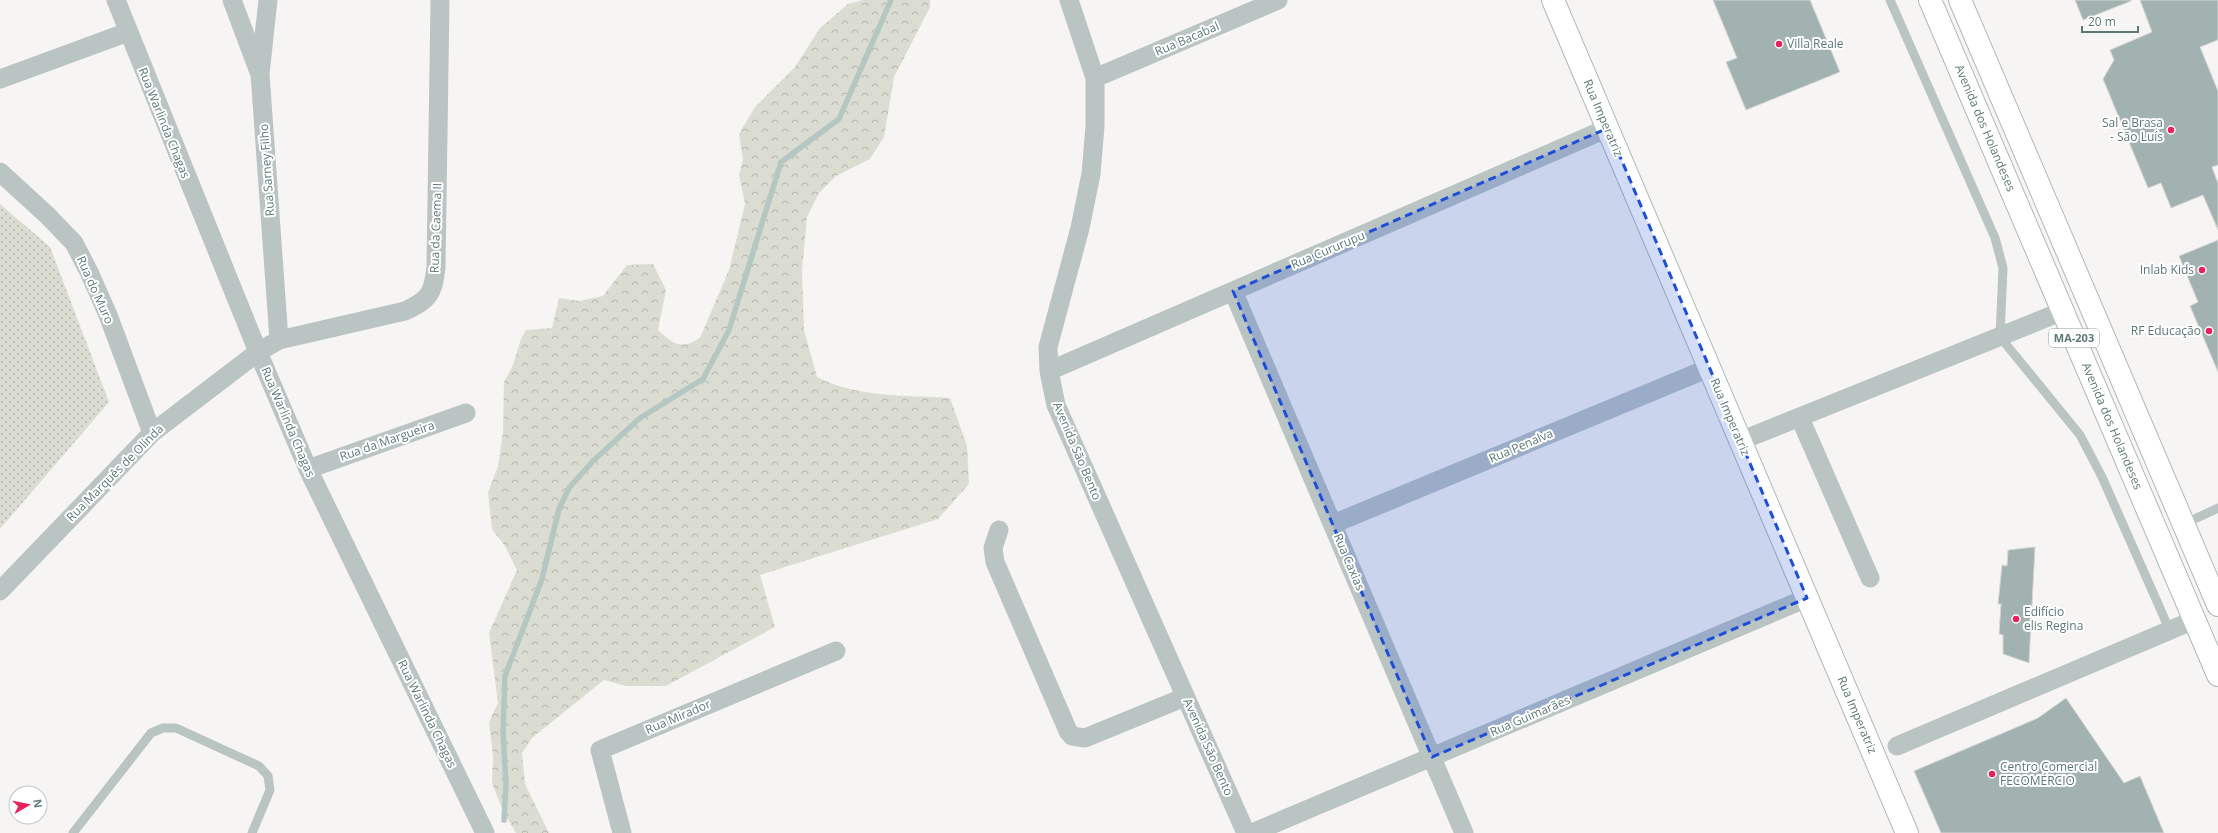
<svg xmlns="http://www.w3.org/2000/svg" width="2218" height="833" font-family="'Open Sans',sans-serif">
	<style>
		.grass { fill: url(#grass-dots) }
		.forest { fill: url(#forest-crowns) }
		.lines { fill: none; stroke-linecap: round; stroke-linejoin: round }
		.stream { stroke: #b4c7c2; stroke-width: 5.5 }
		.building { fill: #a1b2b0; stroke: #d8d7d6 }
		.secondary-casing { stroke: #adb9b8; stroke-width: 24 }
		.primary-casing { stroke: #aeb9b8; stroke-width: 24 }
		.lane { stroke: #bac4c3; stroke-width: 9 }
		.street { stroke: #bac4c3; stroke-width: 19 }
		.secondary { stroke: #fff; stroke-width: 22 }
		.primary { stroke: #fff; stroke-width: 22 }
		.marked { fill: #1d4ed8; fill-opacity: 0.2; stroke: #1d4ed8; stroke-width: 3; stroke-dasharray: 8 5; stroke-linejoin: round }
		.poi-dot { fill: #e9215d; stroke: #fff; stroke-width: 1.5 }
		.labels { text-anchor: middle; stroke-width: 4; stroke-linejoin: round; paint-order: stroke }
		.shield { fill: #fff; stroke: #8ea1a0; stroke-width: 1 }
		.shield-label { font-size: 11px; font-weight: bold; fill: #5d7977 }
		.street-label { font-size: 12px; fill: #5d7977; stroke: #fff }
		.poi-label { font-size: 12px; fill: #5d7977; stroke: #fff; text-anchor: start }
	</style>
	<defs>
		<pattern id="grass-dots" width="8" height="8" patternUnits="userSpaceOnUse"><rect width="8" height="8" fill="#dbdcd2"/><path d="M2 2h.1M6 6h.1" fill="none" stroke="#b5b7af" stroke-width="1.8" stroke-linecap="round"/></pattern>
		<pattern id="forest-crowns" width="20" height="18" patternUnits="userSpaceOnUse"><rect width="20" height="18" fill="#dbdcd2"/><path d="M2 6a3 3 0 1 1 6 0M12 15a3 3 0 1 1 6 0" fill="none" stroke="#b5b7af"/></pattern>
	</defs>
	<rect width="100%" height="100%" fill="#f7f5f3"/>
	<path class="grass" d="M0,204L50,247L109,402L0,529Z"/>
	<path class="forest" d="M863,0H930V7L894,77L884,137L870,159L836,176L819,193L807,217L802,270L804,330L817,377C858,398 905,395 950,398L967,446L969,484L938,519L760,575L775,627L666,686H626L604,680L532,738L522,753L525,784L549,833H516L503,811L492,783L493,756L489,722L498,703L489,633L517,570L505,546L492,529L488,493L498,466L503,432L504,382L513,365L521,339L526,330L552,328L559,298L579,301L603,296L627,265L653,264L666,290L658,330C673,344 681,350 700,338L729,270L745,204L739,175L743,160L739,134L755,107L795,67L820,28L848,4Z"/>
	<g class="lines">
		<path class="stream" d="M504,820L506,784L503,732L505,676L542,579L559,509L569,488L593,461L640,418L703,379L729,330L781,162L839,119L891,0"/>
	</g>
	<path class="building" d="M1713,0H1810L1840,72L1746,110L1726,62L1737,58Z
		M2075,0H2131V1L2083,20Z
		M2140,0H2218V40L2200,47L2218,91V165L2212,167L2218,183V230L2203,195L2171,208L2161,183L2148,188L2103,79L2114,60L2110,50L2152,32Z
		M2218,240V372L2190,306L2198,302L2179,256Z
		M2035,547L2029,663L2003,654V635L1999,634L2001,604H1998L2002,565L2007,566L2008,550Z
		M2066,698L2124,783L2140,776L2164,833H1941L1914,771L2038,718Z"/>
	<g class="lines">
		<defs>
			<path id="secondary" d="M1553,0L1907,833"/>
			<path id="primary" d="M1930,0L2218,675
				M1960,0L2218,605"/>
		</defs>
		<use href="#secondary" class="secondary-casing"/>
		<use href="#primary" class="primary-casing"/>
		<path class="lane" d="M1890,0L1995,238L2003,268L2000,337L2080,435L2102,477L2170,631
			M2184,524L2218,508
			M73,833L151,733L163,728H176L259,766L268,776L270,790L252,833"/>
		<path class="street" d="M116,0L258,352L308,469L485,833
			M232,0L259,72
			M268,0L260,74L279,340
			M1069,0L1095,78V126L1091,174L1080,228L1048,347L1049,371L1056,405L1246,833
			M1095,78L1278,0
			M0,79L128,32
			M0,172L47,215L74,243L89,272L108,315L152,433
			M1233,291L1464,833
			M1049,371L1608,128
			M1800,418L1870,578
			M1740,441L2063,311
			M308,469L466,413
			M1333,524L1709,368
			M999,530L993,548L995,562L1068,731L1072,736L1085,738L1185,697
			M0,591L152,433L258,352L279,340L405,311C430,299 433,294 436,267L440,0
			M1897,746L2194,620
			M622,833L600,750L836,651
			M1252,833L1807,598"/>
		<use href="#secondary" class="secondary"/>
		<use href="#primary" class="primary"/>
	</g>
	<path class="marked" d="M1608,128L1807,598L1432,757L1233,291Z"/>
	<g class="poi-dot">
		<circle cx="1779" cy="44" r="4"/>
		<circle cx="2171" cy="130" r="4"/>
		<circle cx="2202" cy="270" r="4"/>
		<circle cx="2209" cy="331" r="4"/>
		<circle cx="2016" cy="619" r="4"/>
		<circle cx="1992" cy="774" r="4"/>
	</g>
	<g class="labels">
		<rect class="shield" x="2049" y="329" width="50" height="18" rx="3"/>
		<g class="shield-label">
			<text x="2074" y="342">MA-203</text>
		</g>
		<g class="street-label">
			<text transform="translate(1187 39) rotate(-23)" y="4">Rua Bacabal</text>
			<text transform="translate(1603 118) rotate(67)" y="4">Rua Imperatriz</text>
			<text transform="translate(164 123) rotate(68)" y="4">Rua Warlinda Chagas</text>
			<text transform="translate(1985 128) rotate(67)" y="4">Avenida dos Holandeses</text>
			<text transform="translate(267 170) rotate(-94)" y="4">Rua Sarney Filho</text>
			<text transform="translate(436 228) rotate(-88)" y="4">Rua da Caema II</text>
			<text transform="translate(1328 250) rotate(-23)" y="4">Rua Cururupu</text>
			<text transform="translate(95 290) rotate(66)" y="4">Rua do Muro</text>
			<text transform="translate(1730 417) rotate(67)" y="4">Rua Imperatriz</text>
			<text transform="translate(288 422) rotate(67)" y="4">Rua Warlinda Chagas</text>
			<text transform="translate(2112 426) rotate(67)" y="4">Avenida dos Holandeses</text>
			<text transform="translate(387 441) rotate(-19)" y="4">Rua da Margueira</text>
			<text transform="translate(1521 446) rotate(-23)" y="4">Rua Penalva</text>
			<text transform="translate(1077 451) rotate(67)" y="4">Avenida São Bento</text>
			<text transform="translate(115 473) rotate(-45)" y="4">Rua Marquês de Olinda</text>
			<text transform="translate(1349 562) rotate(67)" y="4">Rua Caxias</text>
			<text transform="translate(427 714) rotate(64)" y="4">Rua Warlinda Chagas</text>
			<text transform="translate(1857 715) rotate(67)" y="4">Rua Imperatriz</text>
			<text transform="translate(1530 716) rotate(-23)" y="4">Rua Guimarães</text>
			<text transform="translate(678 717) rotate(-23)" y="4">Rua Mirador</text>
			<text transform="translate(1208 747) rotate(66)" y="4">Avenida São Bento</text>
		</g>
		<g class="poi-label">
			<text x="1787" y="48">Villa Reale</text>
			<text x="2163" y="127" text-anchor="end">Sal e Brasa<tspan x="2163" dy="14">- São Luís</tspan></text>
			<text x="2194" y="274" text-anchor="end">Inlab Kids</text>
			<text x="2201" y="335" text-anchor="end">RF Educação</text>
			<text x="2024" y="616">Edifício<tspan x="2024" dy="14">elis Regina</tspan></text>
			<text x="2000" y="771">Centro Comercial<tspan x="2000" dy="14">FECOMÉRCIO</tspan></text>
		</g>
	</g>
	<g transform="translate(28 805) rotate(81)"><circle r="19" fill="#ffffff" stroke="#bec9c9"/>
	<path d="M0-3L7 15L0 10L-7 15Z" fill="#e9215d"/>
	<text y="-6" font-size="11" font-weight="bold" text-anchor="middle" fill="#5d7977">N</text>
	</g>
	<path d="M2082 26v6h56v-6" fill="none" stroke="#5d7977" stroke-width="2"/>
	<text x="2088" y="26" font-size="12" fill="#5d7977" stroke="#ffffff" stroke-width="3" paint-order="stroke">20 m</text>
</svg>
